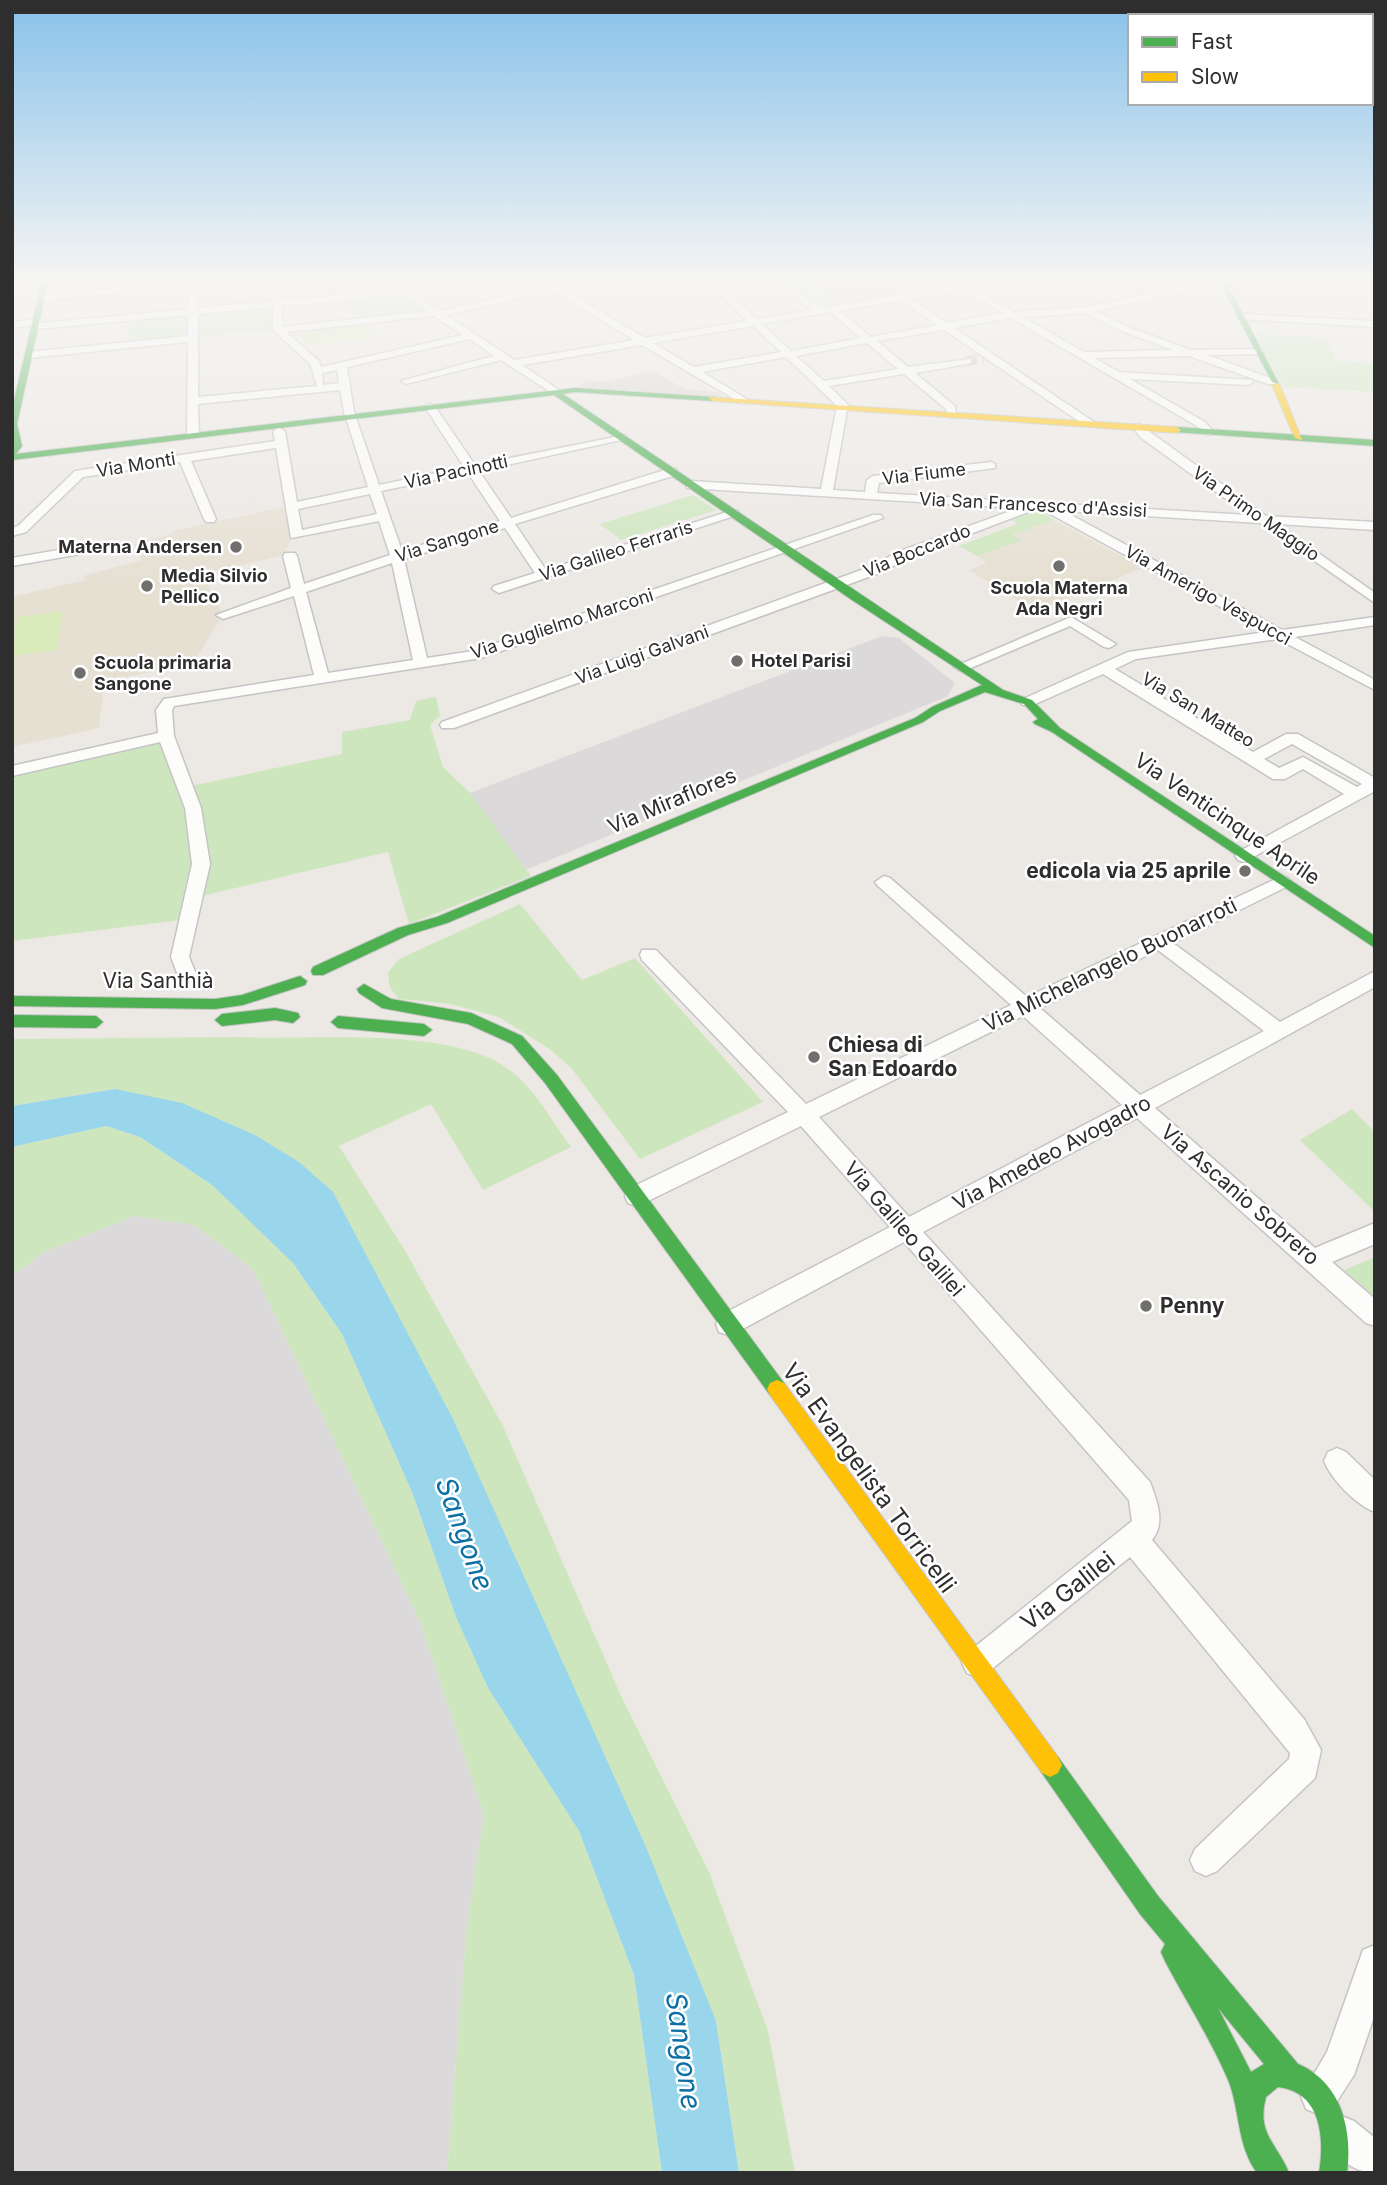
<svg xmlns="http://www.w3.org/2000/svg" width="1387" height="2185" font-family="Inter,sans-serif">
	<style>
		.industrial { fill: #dcd9db }
		.education { fill: #e6e0d3 }
		.green { fill: #cee6be }
		.pitch { fill: #d9eabb }
		.plaza { fill: #dad6d2 }
		.water { fill: #99d6ec }
		.lines { fill: none; stroke-linecap: round; stroke-linejoin: round }
		.street-tunnel { stroke: #c6c3c0; stroke-width: 10; stroke-dasharray: 10 5; stroke-linecap: butt }
		.street-casing { stroke: #c5c4c5; stroke-width: 3 }
		.fast-casing { stroke: #c5c4c5; stroke-width: 2 }
		.slow-casing { stroke: #c5c4c5; stroke-width: 2 }
		.street { fill: #fcfcfb; fill-rule: evenodd }
		.fast { fill: #4caf50; fill-rule: evenodd }
		.slow { fill: #ffc107; fill-rule: evenodd }
		.poi-dot { fill: #706f6e; stroke: #fff; stroke-width: 2.5 }
		.labels { text-anchor: middle; stroke-width: 5; stroke-linejoin: round; paint-order: stroke }
		.far-street-label { font-size: 18px; fill: #2e2e2e; stroke: #fff }
		.far-poi-label { font-size: 18px; font-weight: bold; fill: #2e2e2e; stroke: #fff; text-anchor: start }
		.street-label { font-size: 21px; fill: #2e2e2e; stroke: #fff }
		.poi-label { font-size: 21px; font-weight: bold; fill: #2e2e2e; stroke: #fff; text-anchor: start }
		.near-street-label { font-size: 24px; fill: #2e2e2e; stroke: #fff }
		.near-water-label { font-size: 28px; font-style: italic; fill: #0d6fa3; stroke: #fff }
	</style>
	<rect width="100%" height="100%" fill="#ece8e4"/>
	<path class="industrial" d="M882,636L899,638L955,683L948,696L506,878L470,793Z
		M135,1216L194,1225L253,1269L421,1624L484,1815L467,1925L447,2173H12V1276L44,1252Z"/>
	<path class="education" d="M869,277L897,296L833,306L802,278Z
		M283,507L292,538L284,555L203,574L223,615L193,663L104,682L99,728L12,747V597L85,580L83,576L142,560L134,544L174,533L173,531Z
		M1054,520L1143,568L1035,611L969,570L987,563L977,556L1020,541L1011,535Z"/>
	<path class="green" d="M802,277L833,306L821,308L778,278Z
		M393,296L405,297L422,309L411,315L354,320L348,299Z
		M274,307L272,330L197,337L196,314Z
		M186,315L185,337L127,342L130,320Z
		M1256,334L1326,338L1336,361L1375,363V392L1283,387Z
		M693,495L716,510L621,540L600,524Z
		M1039,510L1054,520L1012,535L1021,541L977,556L959,546L1017,524L1012,520Z
		M436,697L440,716L430,725L443,767L470,793L531,876L409,924L388,852L193,898L188,919L12,941V771L166,736L186,787L342,754V732L410,720L416,701Z
		M520,904L582,980L635,958L763,1102L640,1159L572,1069L551,1050L499,1017L450,1004L399,999L390,988L388,973L399,959Z
		M239,1037C312,1041 453,1025 511,1071C536,1091 552,1121 571,1147L483,1190L431,1104L339,1146L407,1254L503,1426L622,1698L709,1872L768,2031L795,2173H739L716,2021L453,1419L115,1089L12,1106V1039Z
		M1352,1109L1375,1132V1212L1300,1140Z
		M106,1126L140,1137L212,1185L293,1263L342,1334L412,1492L456,1617L488,1688L579,1831L634,1975L662,2173H447L467,1925L484,1815L421,1624L253,1269L194,1225L135,1216L44,1252L12,1276V1147Z
		M1375,1257V1297L1344,1270Z"/>
	<path class="pitch" d="M367,325L371,338L304,345L302,331Z
		M62,611L57,650L12,656L18,617Z"/>
	<path class="plaza" d="M645,372L656,373L685,389L718,392L725,397L579,387L586,380L605,382Z"/>
	<path class="water" d="M115,1089L182,1103L255,1135L299,1162L333,1192L453,1419L646,1847L716,2021L739,2173H662L634,1975L579,1831L488,1688L456,1617L412,1492L342,1334L293,1263L212,1185L140,1137L106,1126L12,1147V1106Z"/>
	<g class="lines">
		<path class="street-tunnel" d="M967,361L983,358"/>
		<defs>
			<path id="street" d="M189,277H197L198,308L273,301V281L277,278L281,281L282,301L396,290L379,277H390L407,289L461,277H480L413,293L440,311L547,287L532,277H543L556,285L591,277H610L563,289L645,338L747,321L702,277H712L757,319L812,310L770,281V277H777L822,308L955,286L948,280L951,277L970,287L1005,280L1010,283L1008,285L977,291L1014,312L1086,307L1222,278L1375,286V292L1222,284L1095,311L1130,328L1191,350L1263,349V353L1259,354L1207,355L1276,380V384H1268L1189,356L1094,358L1119,372L1252,380L1253,382L1248,385L1130,379L1205,422L1214,432L1208,435L1197,426L1011,318L954,328L1094,422V426H1086L944,330L877,341L908,367L971,359V363L967,364L915,373L955,406L956,417H948L946,409L904,374L829,386L848,405L833,490L865,492L867,480L873,476L991,462L995,464V468L879,483L877,493L1248,515L1140,437L1133,427L1139,424L1266,516L1375,522V530L1277,524L1375,593V603L1260,523L1064,511L1282,630L1375,617V625L1295,637L1375,680V690L1278,639L1136,659L1115,669L1253,752L1286,734H1298L1375,778V791L1244,862L1238,860L1235,856L1238,852L1344,794L1303,769L1285,779H1273L1103,674L1033,705H1023L1020,702L1023,699L1128,652L1266,632L1043,510L1036,509L905,559L885,571L454,728H442L440,725L442,722L875,565L895,553L1019,508L687,488V482L691,481L821,489L837,406L786,357L702,372L747,399V403L743,404L642,345L522,365L559,390L560,392L555,395L501,360L406,384L401,381L494,356L470,339L347,367L354,412L379,485L464,467L425,407L430,404L434,405L475,465L625,435V439L621,440L479,471L511,518L668,469H676V475L515,524L546,570L730,511H738L740,514L499,593L492,589L494,586L535,573L505,528L404,559L427,658L473,651L873,515H881L883,518L481,658L174,706L172,710L174,736L201,808L210,864L189,957L199,981L196,986H182L171,957L192,864L185,808L160,742L12,776V766L158,733L156,710L164,699L314,675L294,596L223,619L216,615L291,588L283,556L285,553H295L297,556L304,584L390,555L379,521L291,538L276,448L191,461L216,519L214,522H206L204,519L180,462L83,477L26,532L12,536V528L18,526L75,471L275,441L273,431L279,428L285,431L297,502L368,487L344,412L340,390L198,404L199,435L193,438L187,435L188,342L29,358L24,355L29,352L188,336V315L37,329L33,325L12,328V322L37,319L41,323L188,309ZM962,290L1003,313L947,323L911,299ZM553,291L634,340L514,360L446,315ZM404,295L428,311L283,327L282,306ZM901,300L937,325L871,337L840,311ZM273,307V330L310,364L317,386L198,397V314ZM830,312L861,338L791,351L762,324ZM1085,313L1124,332L1173,350L1084,352L1023,317ZM434,316L463,335L321,367L319,361L286,332ZM753,326L781,352L694,367L653,343ZM867,343L898,369L824,381L796,356ZM337,370L339,383L323,385L322,373ZM468,473L500,521L402,551L381,491ZM370,494L377,514L302,530L298,509ZM392,563L413,660L328,673L306,592ZM1292,744L1362,784L1357,787L1303,757L1279,768L1264,759Z
				M125,287L130,290L128,292L42,301L37,298L42,295Z
				M1241,314L1375,321V327L1238,319V315Z
				M93,544L98,545V551L12,566V558Z
				M1071,617L1116,644L1109,648L1104,647L1070,626L966,670L961,671L954,667Z
				M884,876L890,878L1027,997L1282,876L1288,878L1291,882L1288,886L1173,943L1280,1022L1375,971V987L1155,1108L1315,1248L1375,1223V1244L1332,1262L1375,1299V1326L1366,1323L1137,1118L923,1232L1150,1482C1157,1501 1166,1523 1152,1540L1304,1719L1321,1750L1315,1778L1217,1871L1206,1876L1195,1871L1190,1860L1195,1849L1289,1759L1290,1753L1130,1557L987,1673L977,1678L967,1673L962,1663L967,1653L1132,1521L1129,1500L904,1242L737,1332L728,1335L719,1332L716,1324L719,1316L890,1227L801,1126L644,1203L636,1206L628,1203L625,1196L628,1189L788,1112L642,960L640,955L642,950H656L806,1104L1011,1005L878,886L875,882ZM1158,950L1264,1031L1140,1095L1040,1008ZM1023,1016L1122,1105L909,1217L819,1117Z
				M1337,1448L1346,1452L1375,1480V1512C1356,1505 1331,1479 1324,1461L1328,1452Z
				M1375,1945V2014L1354,2075L1332,2109L1319,2114L1306,2109L1301,2096L1327,2052L1363,1950Z
				M1341,2116L1354,2121L1375,2138V2173C1353,2173 1331,2154 1323,2134L1328,2121Z"/>
			<path id="fast" d="M43,277H49L17,424L22,446L16,454L575,388L715,397L712,401L575,392L563,394L1003,690L1032,700L1060,728L1375,936V948L1052,732L1035,724L1033,722L1038,719L1024,704L985,692L940,711L923,722L447,923L408,935L323,975H313L311,971L313,967L398,928L437,917L915,718L932,707L982,685L852,600L554,395L12,460V409Z
				M1217,277H1224L1279,384L1272,382Z
				M1177,427L1375,440V446L1174,432L1173,430Z
				M300,976L307,981L305,985L243,1005L215,1009L12,1006V996L215,999L242,995Z
				M364,984L391,999L471,1013L522,1036L557,1075L784,1383L787,1389L784,1395L777,1398L770,1395L545,1083L512,1044L468,1024L382,1008L359,993L357,989Z
				M275,1008L298,1013L300,1017L293,1023L275,1020L222,1026L215,1020L222,1014Z
				M12,1015L96,1016L103,1022L96,1028L12,1027Z
				M338,1016L424,1024L432,1030L424,1036L338,1028L331,1022Z
				M1050,1753L1058,1757L1158,1896L1298,2064C1341,2082 1353,2130 1347,2173H1319C1325,2137 1321,2092 1278,2087L1266,2097C1256,2134 1277,2143 1289,2173H1257L1255,2170C1237,2142 1240,2112 1229,2082C1212,2041 1186,2001 1165,1961L1161,1952L1165,1944L1140,1914L1042,1773L1038,1765L1042,1757ZM1218,2008L1264,2064L1251,2072Z"/>
			<path id="slow" d="M1276,383L1280,385L1302,440L1295,438L1272,385Z
				M709,397L1177,427L1181,430L1177,433L712,401Z
				M777,1380L784,1383L1058,1757L1062,1765L1058,1773L1050,1777L1042,1773L770,1395L767,1389L770,1383Z"/>
		</defs>
		<use href="#street" class="street-casing"/>
		<use href="#fast" class="fast-casing"/>
		<use href="#slow" class="slow-casing"/>
		<use href="#street" class="street"/>
		<use href="#fast" class="fast"/>
		<use href="#slow" class="slow"/>
	</g>
	<linearGradient id="sky" x2="0" y2="1"><stop stop-color="#88c2ea"/><stop offset="0.48" stop-color="#f6f5f3"/><stop offset="1" stop-color="#f6f5f3" stop-opacity="0"/></linearGradient>
	<rect width="1387" height="583" fill="url(#sky)"/>
	<g class="poi-dot">
		<circle cx="236" cy="547" r="7"/>
		<circle cx="1059" cy="566" r="7"/>
		<circle cx="147" cy="586" r="7"/>
		<circle cx="737" cy="661" r="7"/>
		<circle cx="80" cy="673" r="7"/>
		<circle cx="1245" cy="871" r="7"/>
		<circle cx="814" cy="1057" r="7"/>
		<circle cx="1146" cy="1306" r="7"/>
	</g>
	<g class="labels">
		<g class="far-street-label">
			<text transform="translate(136 465) rotate(-9)" y="6">Via Monti</text>
			<text transform="translate(456 472) rotate(-12)" y="6">Via Pacinotti</text>
			<text transform="translate(924 474) rotate(-7)" y="6">Via Fiume</text>
			<text transform="translate(1033 505) rotate(3)" y="6">Via San Francesco d'Assisi</text>
			<text transform="translate(1256 514) rotate(35)" y="6">Via Primo Maggio</text>
			<text transform="translate(447 541) rotate(-17)" y="6">Via Sangone</text>
			<text transform="translate(616 551) rotate(-18)" y="6">Via Galileo Ferraris</text>
			<text transform="translate(917 551) rotate(-22)" y="6">Via Boccardo</text>
			<text transform="translate(1208 595) rotate(29)" y="6">Via Amerigo Vespucci</text>
			<text transform="translate(562 624) rotate(-18)" y="6">Via Guglielmo Marconi</text>
			<text transform="translate(642 655) rotate(-20)" y="6">Via Luigi Galvani</text>
			<text transform="translate(1198 710) rotate(31)" y="6">Via San Matteo</text>
		</g>
		<g class="far-poi-label">
			<text x="222" y="553" text-anchor="end">Materna Andersen</text>
			<text x="161" y="582">Media Silvio<tspan x="161" dy="21">Pellico</tspan></text>
			<text x="1059" y="594" text-anchor="middle">Scuola Materna<tspan x="1059" dy="21">Ada Negri</tspan></text>
			<text x="751" y="667">Hotel Parisi</text>
			<text x="94" y="669">Scuola primaria<tspan x="94" dy="21">Sangone</tspan></text>
		</g>
		<g class="street-label">
			<text transform="translate(672 801) rotate(-23)" y="7">Via Miraflores</text>
			<text transform="translate(1227 819) rotate(34)" y="7">Via Venticinque Aprile</text>
			<text transform="translate(1110 965) rotate(-26)" y="7">Via Michelangelo Buonarroti</text>
			<text x="158" y="988">Via Santhià</text>
			<text transform="translate(1052 1153) rotate(-28)" y="7">Via Amedeo Avogadro</text>
			<text transform="translate(1240 1195) rotate(41)" y="7">Via Ascanio Sobrero</text>
			<text transform="translate(904 1229) rotate(49)" y="7">Via Galileo Galilei</text>
		</g>
		<g class="poi-label">
			<text x="1231" y="878" text-anchor="end">edicola via 25 aprile</text>
			<text x="828" y="1052">Chiesa di<tspan x="828" dy="24">San Edoardo</tspan></text>
			<text x="1160" y="1313">Penny</text>
		</g>
		<g class="near-street-label">
			<text transform="translate(869 1478) rotate(54)" y="8">Via Evangelista Torricelli</text>
			<text transform="translate(1068 1591) rotate(-38)" y="8">Via Galilei</text>
		</g>
		<g class="near-water-label">
			<text transform="translate(465 1534) rotate(70)" y="10">Sangone</text>
			<text transform="translate(684 2051) rotate(82)" y="10">Sangone</text>
		</g>
	</g>
	<rect width="1387" height="2185" fill="none" stroke="#2e2e2e" stroke-width="28"/>
	<rect x="1128" y="14" width="245" height="91" fill="#ffffff" stroke="#ababab" stroke-width="2"/>
	<rect x="1142" y="37" width="35" height="10" fill="#4caf50" stroke="#ababab" stroke-width="2"/>
	<text x="1191" y="49" font-size="21" fill="#2e2e2e">Fast</text>
	<rect x="1142" y="72" width="35" height="10" fill="#ffc107" stroke="#ababab" stroke-width="2"/>
	<text x="1191" y="84" font-size="21" fill="#2e2e2e">Slow</text>
</svg>
